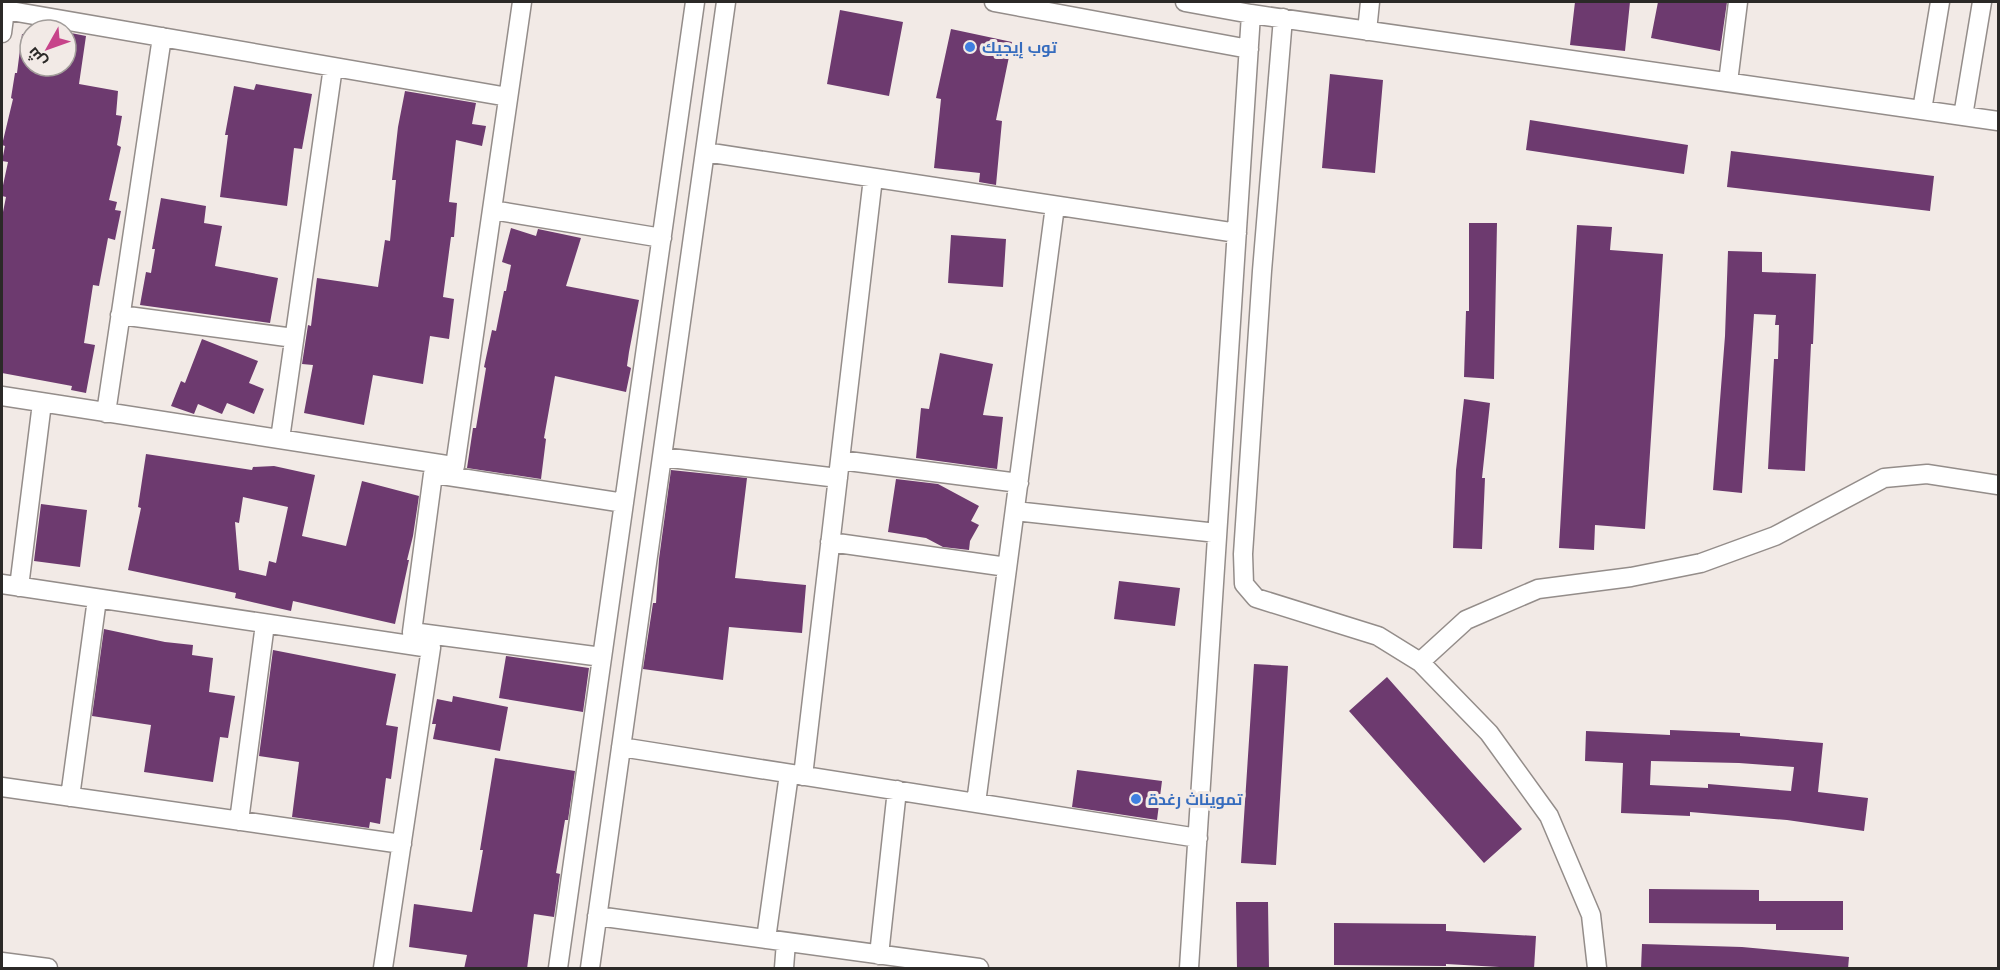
<svg xmlns="http://www.w3.org/2000/svg" width="2000" height="970" font-family="'Varela Round',Cairo,sans-serif">
	<style>
		.building { fill: #6d3a6f; fill-rule: evenodd }
		.lines { fill: none; stroke-linecap: round; stroke-linejoin: round }
		.street-casing { stroke: #948d8a; stroke-width: 21 }
		.street { stroke: #fff; stroke-width: 18 }
		.shop-dot { fill: #3f7fe0; stroke: #f2eae6; stroke-width: 2 }
		.labels { text-anchor: middle; stroke-width: 6; stroke-linejoin: round; paint-order: stroke }
		.shop-label { font-size: 16px; font-weight: bold; fill: #366cbe; stroke: #f2eae6; text-anchor: start }
	</style>
	<rect width="100%" height="100%" fill="#f2eae6"/>
	<path class="building" d="M1575,2H1630L1625,51L1570,45Z
		M1658,2H1727L1720,51L1651,38Z
		M840,10L903,22L889,96L827,84Z
		M951,29L1012,42L996,120L1002,121L996,185L979,182L980,173L934,168L941,99L936,98Z
		M66,32L86,36L79,84L118,91L116,115L122,116L117,145L121,147L109,200L117,202L115,210L121,211L115,240L108,238L99,286L93,285L84,343L95,345L86,393L71,390L72,386L2,373V217L6,197L2,196V190L8,162L2,161L5,146L2,145L13,99L11,98L15,73H17L22,34L30,35V66H66Z
		M1330,74L1383,80L1375,173L1322,168Z
		M256,84L312,94L302,149L294,148L287,206L220,197L228,135H225L234,86L254,90Z
		M405,91L476,103L472,124L486,126L482,146L456,140L449,202L457,203L454,237H451L443,297L454,299L449,339L430,336L423,384L373,375L364,425L304,413L313,365L302,364L308,325L311,326L317,278L378,287L385,240L390,241L396,180H392L398,127Z
		M1530,120L1688,145L1684,174L1526,150Z
		M1731,151L1934,176L1930,211L1727,187Z
		M161,198L206,206L204,223L222,226L215,266L278,278L270,323L140,305L146,272L151,273L155,249H152Z
		M1469,223H1497L1494,379L1464,377L1466,311H1469Z
		M1577,225L1612,227L1610,250L1663,254L1645,529L1595,525L1594,550L1559,548Z
		M511,228L536,236L538,229L581,238L566,286L639,300L629,352L627,366L631,368L626,392L555,376L544,438L546,439L541,479L467,468L473,428H476L486,368L484,367L492,330L496,331L504,291H506L511,265L502,262Z
		M951,235L1006,239L1003,287L948,283Z
		M1728,251L1762,252V272L1816,274L1813,344H1811L1805,471L1768,469L1774,359H1778L1779,325H1775L1776,315L1754,314L1742,493L1713,490L1725,336Z
		M202,339L258,361L249,383L264,389L254,414L227,403L222,414L198,404L194,414L171,406L181,381L185,383Z
		M940,353L993,364L983,415L1003,417L997,469L916,458L921,408L929,409Z
		M1464,399L1490,403L1482,478H1485L1482,549L1453,548L1456,470Z
		M146,454L252,470L253,467L274,466L315,475L302,536L346,546L362,481L419,496L413,536L407,560H409L395,624L293,601L291,611L235,598L236,593L128,570L141,508L138,507ZM243,497L288,507L276,563L269,561L266,576L239,570L235,522L239,523Z
		M671,470L747,478L735,578L806,585L802,633L729,627L723,680L643,669L653,603H656L659,559Z
		M896,479L938,484L979,506L971,521L979,525L970,541L969,550L943,547L926,538L888,532Z
		M41,504L87,510L80,567L34,561Z
		M1119,581L1180,588L1175,626L1114,619Z
		M104,629L165,642L193,645L192,655L213,658L209,692L235,696L228,738L220,737L213,782L144,772L151,725L92,716Z
		M273,650L396,674L386,725L398,727L391,779L386,778L380,824L370,822L369,828L292,817L299,762L259,756Z
		M506,656L589,668L583,712L499,698Z
		M1254,664L1288,666L1276,865L1241,863Z
		M1387,677L1522,829L1484,863L1349,711Z
		M453,696L508,707L500,751L433,739L436,724H432L437,699L452,702Z
		M1670,730L1740,733V736L1823,743L1818,792L1868,798L1864,831L1787,820L1690,812V816L1621,813L1623,763L1585,761L1586,731L1670,735ZM1651,761L1739,763L1794,767L1791,791L1708,784V788L1650,785Z
		M495,758L575,771L568,820H565L556,873L560,874L554,917L534,914L527,969H464L467,955L409,947L414,904L472,912L483,850H480Z
		M1077,770L1162,781L1157,820L1072,807Z
		M1649,889L1759,890V901H1843V930H1776V924L1649,923Z
		M1236,902H1268L1269,969H1237Z
		M1334,923L1446,924V931L1536,936L1534,969L1446,964V966L1334,965Z
		M1642,944L1742,947L1849,957L1848,969H1641Z"/>
	<g class="lines">
		<defs>
			<path id="street" d="M994,2L1249,49
				M1185,2L1251,14L1998,121
				M5,10L508,97
				M1283,18L1262,271L1243,554L1244,584L1256,598L1378,636L1420,662L1489,733L1549,816L1591,915L1597,968
				M1367,31L1370,2
				M2,33L6,2
				M1728,82L1738,2
				M1922,110L1940,2
				M1963,116L1982,2
				M705,152L1237,233
				M492,210L662,238
				M120,315L294,338
				M2,396L453,466
				M106,413L162,37
				M280,439L333,67
				M662,457L838,478
				M840,460L1019,483
				M435,474L624,503
				M1015,511L1217,533
				M830,542L1007,567
				M2,584L430,648
				M19,587L42,403
				M412,632L602,657
				M1420,662L1466,620L1538,589L1631,577L1701,563L1775,536L1884,478L1927,474L1998,485
				M621,747L1198,838
				M803,776L873,178
				M2,787L402,844
				M70,797L97,599
				M976,803L1055,206
				M239,821L265,624
				M597,916L979,968
				M766,939L789,774
				M879,955L897,790
				M2,962L48,968
				M383,968L431,648L412,632L433,474L455,466L522,2
				M558,968L695,2
				M590,968L726,2
				M784,968L786,942
				M1189,968L1251,14"/>
		</defs>
		<use href="#street" class="street-casing"/>
		<use href="#street" class="street"/>
	</g>
	<g class="shop-dot">
		<circle cx="970" cy="47" r="6"/>
		<circle cx="1136" cy="799" r="6"/>
	</g>
	<g class="labels">
		<g class="shop-label">
			<text x="982" y="53">توب إيجيك</text>
			<text x="1148" y="805">تمويناث رغدة</text>
		</g>
	</g>
	<rect width="2000" height="970" fill="none" stroke="#2b2927" stroke-width="6"/>
	<g transform="translate(48 48) rotate(230)"><circle r="28" fill="#f2eae6" stroke="#a29d9a" stroke-width="1.5"/>
	<path d="M0-4.5L10 22L0 15L-10 22Z" fill="#c7448a"/>
	<text y="-9" font-size="16" font-weight="bold" text-anchor="middle" fill="#2b2927">ش</text>
	</g>
</svg>
